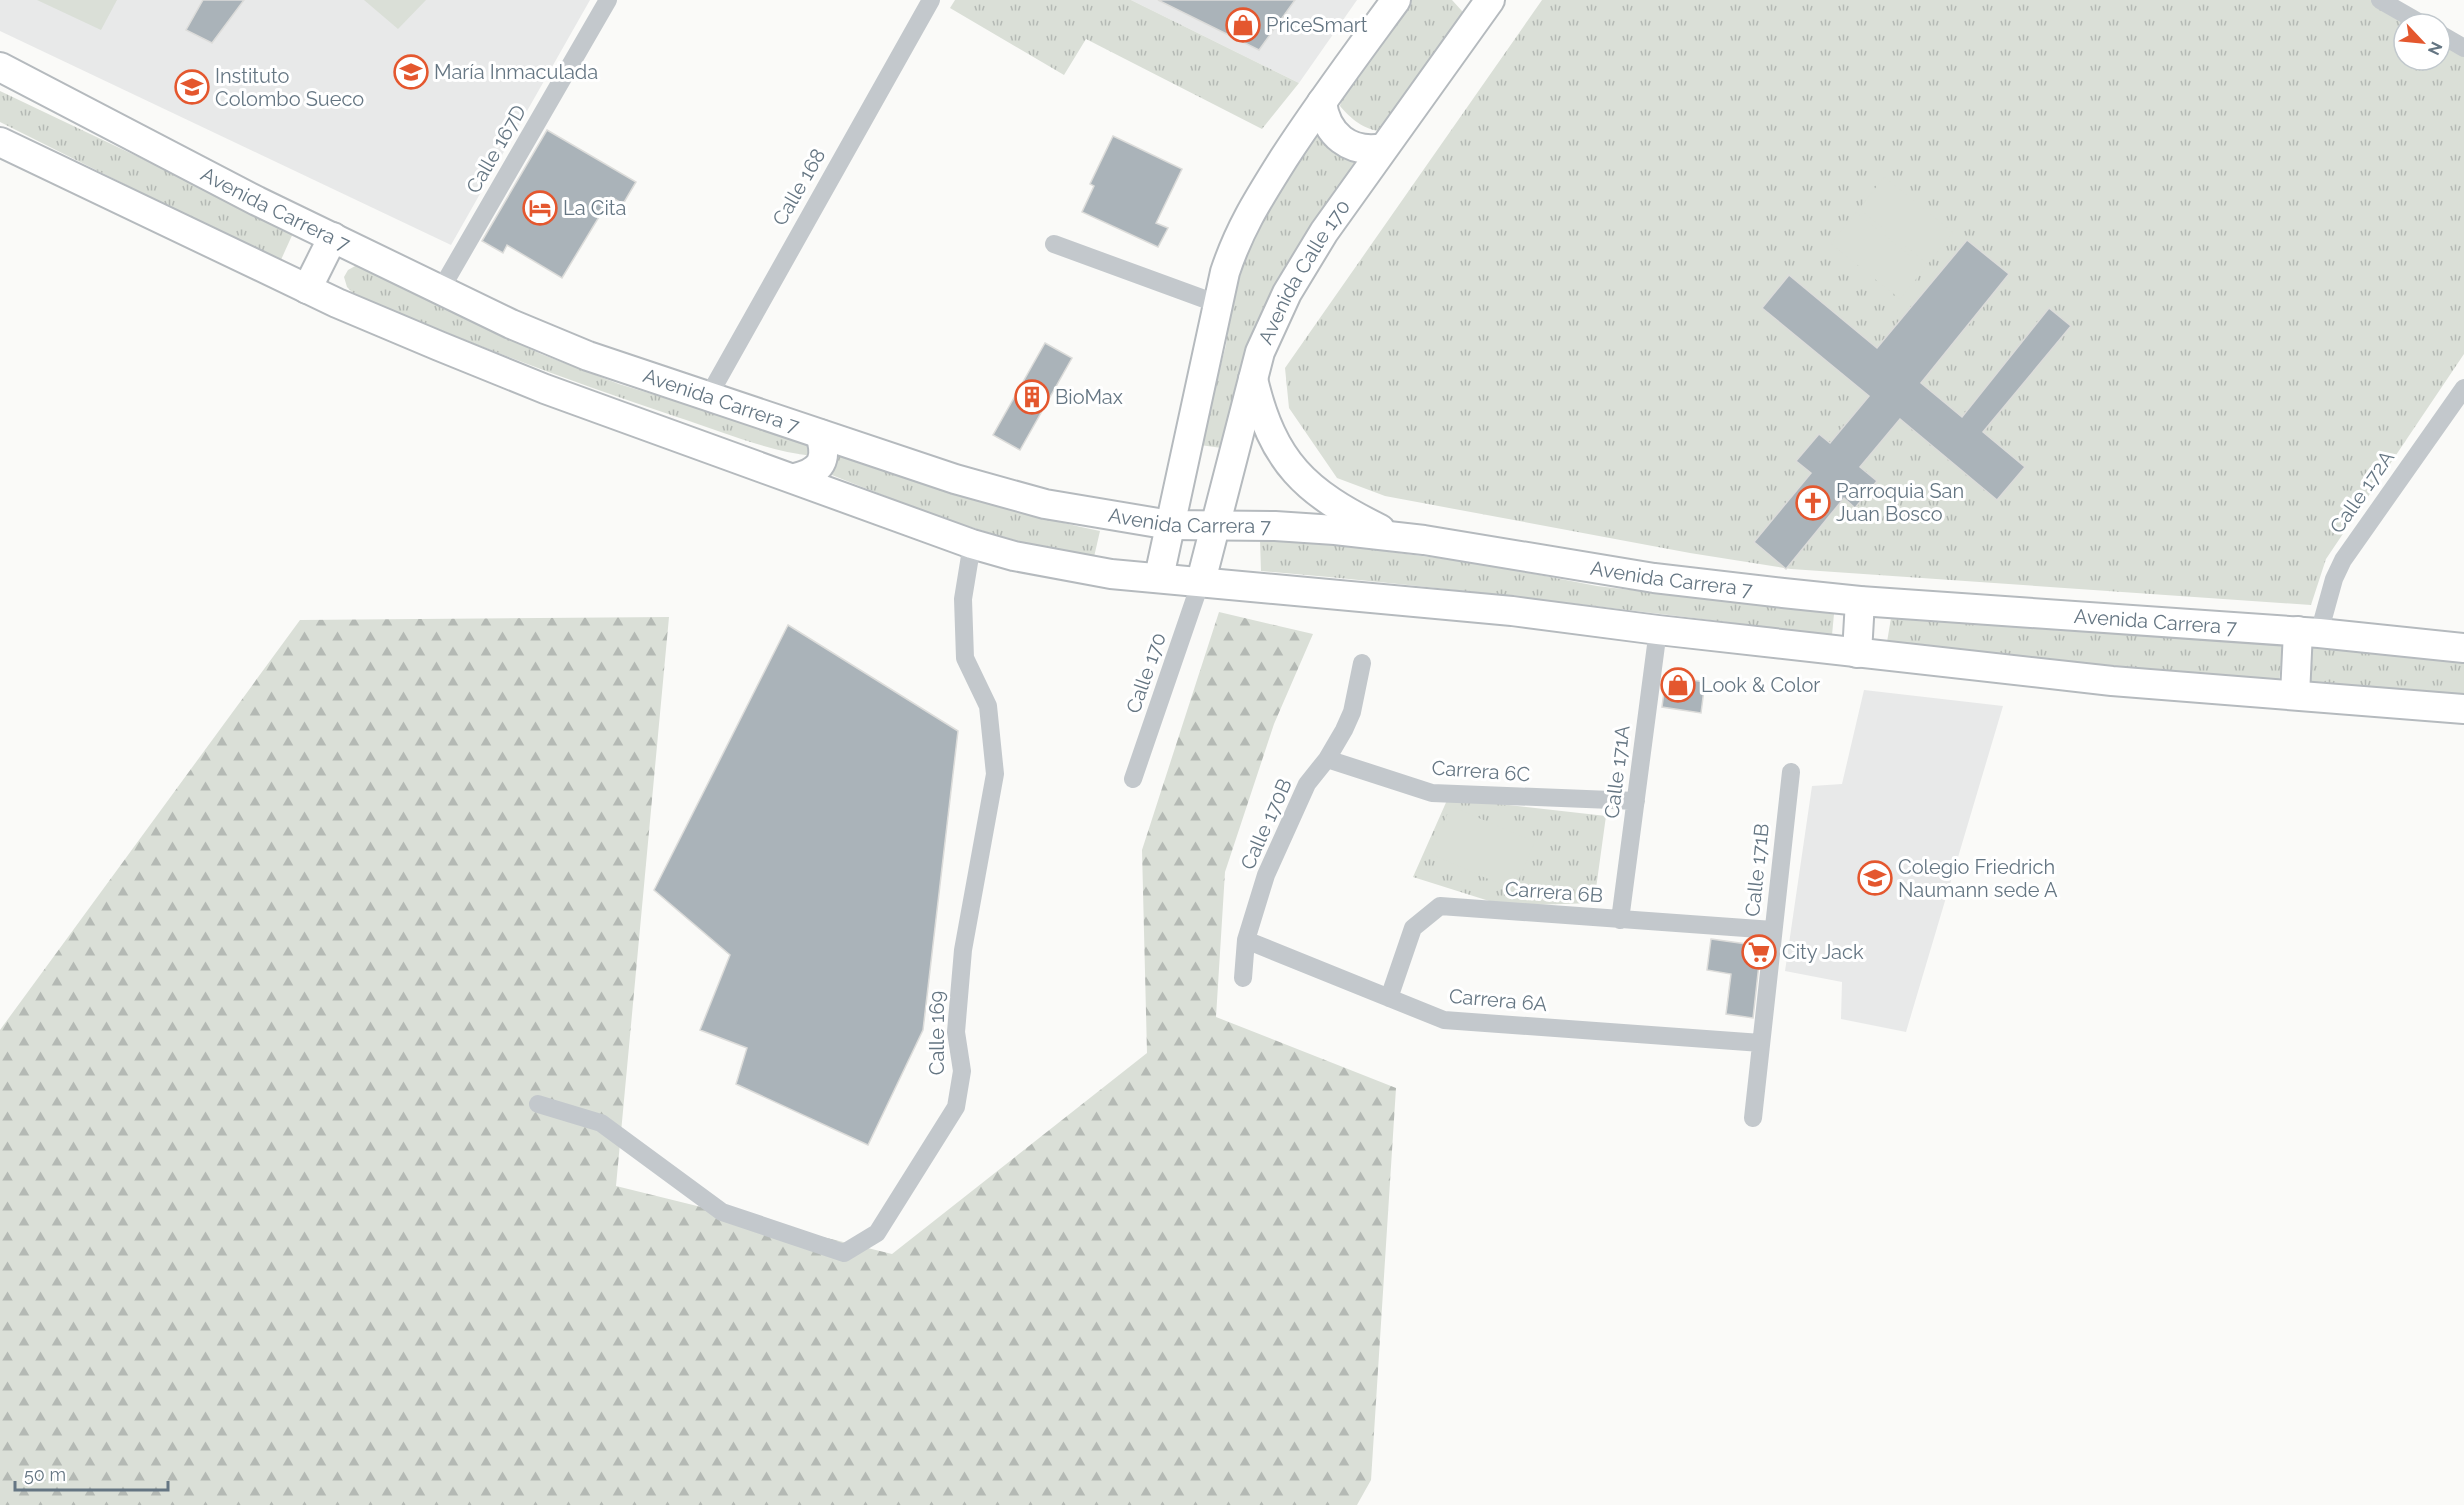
<svg xmlns="http://www.w3.org/2000/svg" width="2464" height="1505" font-family="Raleway,sans-serif">
	<style>
		.built { fill: #e8e9e9 }
		.grass { fill: url(#grass-tufts) }
		.forest { fill: url(#forest-firs) }
		.pitch { fill: #dadfd7 }
		.building { fill: #aab3b9; stroke: #dcdcda; stroke-width: 1.5 }
		.lines { fill: none; stroke-linecap: round; stroke-linejoin: round }
		.primary-casing { stroke: #b5babe; stroke-width: 32 }
		.street { stroke: #c3c8cc; stroke-width: 18 }
		.primary { stroke: #fff; stroke-width: 28 }
		.labels { text-anchor: middle; stroke-width: 6; stroke-linejoin: round; paint-order: stroke }
		.poi-label { font-size: 20px; fill: #657683; stroke: #fff; text-anchor: start }
		.street-label { font-size: 20px; fill: #657683; stroke: #fff }
	</style>
	<defs>
		<pattern id="grass-tufts" width="24" height="20" patternUnits="userSpaceOnUse" patternTransform="scale(1.5)"><rect width="24" height="20" fill="#dadfd7"/><path d="M3 7l-1-3M5 7V3M7 7l1-3M15 17l-1-3M17 17v-4M19 17l1-3" fill="none" stroke="#b4b9b4"/></pattern>
		<pattern id="forest-firs" width="22" height="20" patternUnits="userSpaceOnUse" patternTransform="scale(1.5)"><rect width="22" height="20" fill="#dadfd7"/><path d="M5 1l3.5 6h-7zM16 11l3.5 6h-7z" fill="#b4b9b4"/></pattern>
	</defs>
	<rect width="100%" height="100%" fill="#fafaf8"/>
	<path class="built" d="M0,0H590L451,245L0,31Z
		M1131,0H1357L1299,83Z
		M1864,690L2003,706L1906,1032L1841,1019L1842,982L1785,971L1812,786L1842,784Z"/>
	<path class="grass" d="M955,0H1131L1299,83L1262,129L1086,39L1064,75L950,8Z
		M1412,0H1452L1462,11V23L1382,131C1365,131 1350,118 1340,106L1343,95Z
		M1542,0H2393L2437,24H2404V60H2440V26L2464,39V354L2326,559L2311,605L1791,569L1690,553L1385,496L1337,478L1289,408L1285,368Z
		M0,91L294,231L280,262L0,122Z
		M1317,133C1328,150 1342,155 1361,161L1229,449L1200,445L1226,345L1233,293L1248,241L1272,197Z
		M357,265L541,354L619,384L812,443L813,456C766,451 721,431 677,417C567,380 459,340 353,293L347,287L344,277L348,270Z
		M838,450C925,480 1010,513 1100,531L1094,557C1001,543 914,508 827,473Z
		M1260,540L1345,546L1476,563L1597,586L1834,614L1832,635C1642,612 1452,587 1261,571Z
		M1891,618C2022,627 2152,632 2283,644L2279,683L1887,642Z
		M2311,643L2464,663V699L2310,688Z
		M1448,798L1606,816L1594,903L1505,906L1413,877Z"/>
	<path class="forest" d="M1219,612L1313,634L1274,724L1225,872L1216,1017L1396,1088L1371,1480L1357,1505H0V1030L300,620L669,617L616,1186L892,1254L1147,1053L1142,850Z"/>
	<path class="pitch" d="M37,0H117L101,30Z
		M364,0H426L398,29Z
		M1884,177L1953,232L1928,264L1859,209Z
		M1856,212L1925,268L1900,299L1831,244Z
		M1451,806L1535,842L1514,890L1430,854Z"/>
	<path class="building" d="M203,0H244L212,43L186,30Z
		M1158,0H1295L1259,50Z
		M547,130L636,182L623,204L611,197L562,278L507,245L503,253L482,241Z
		M1113,136L1182,169L1156,223L1168,228L1158,247L1082,212L1094,186L1090,184Z
		M1967,240L2009,274L1921,383L1962,417L2049,308L2071,326L1983,432L2025,467L1997,500L1900,419L1860,467L1877,481L1855,508L1844,498L1786,569L1754,542L1811,473L1796,461L1819,434L1830,443L1869,396L1762,308L1789,275L1877,348Z
		M1045,343L1072,358L1020,450L993,435Z
		M788,625L958,731L923,1030L868,1145L736,1084L747,1048L700,1030L730,955L654,890Z
		M1666,676L1705,682L1701,713L1662,707Z
		M1711,939L1761,946L1753,1018L1726,1014L1731,974L1707,970Z"/>
	<g class="lines">
		<defs>
			<g id="primary">
				<path id="s1" d="M0,67L257,201L511,324L588,356L955,479L1045,504L1170,525L1275,526L1335,530L1424,540L1654,578L1783,593L1860,601L2319,633L2464,648"/>
				<path d="M1322,102C1326,135 1350,154 1383,148"/>
				<path d="M0,142L337,303L439,346L545,389L972,544L1014,556L1111,574L1512,611L1658,630L2112,681L2464,709"/>
				<path d="M307,289L333,237"/>
				<path d="M1253,379C1273,463 1305,492 1380,529"/>
				<path d="M795,478C822,471 828,460 820,434"/>
				<path d="M1159,577L1225,272C1240,227 1259,198 1284,158C1319,104 1358,52 1396,0"/>
				<path id="s2" d="M1201,581L1260,352L1287,293L1324,232L1490,0"/>
				<path d="M1857,653L1860,601"/>
				<path d="M2295,695L2298,631"/>
			</g>
		</defs>
		<use href="#primary" class="primary-casing"/>
		<path class="street" d="M2380,0L2422,24
			M2440,34L2464,48
			M1054,244L1218,304
			M441,289L608,0
			M708,397L931,0
			M2319,633L2334,579L2343,560L2464,388
			M1327,759L1432,793L1636,801
			M1133,779L1201,581
			M1620,920L1658,630
			M1246,940L1444,1020L1761,1043
			M1243,978L1246,940L1266,875L1307,784L1327,759L1344,730L1352,712L1362,663
			M1389,998L1413,928L1440,906L1773,930
			M538,1104L601,1123L722,1212L844,1253L877,1233L956,1107L962,1071L956,1032L963,950L995,774L988,706L965,658L963,599L972,544
			M1753,1118L1791,772"/>
		<use href="#primary" class="primary"/>
	</g>
	<defs>
		<symbol id="shop-ring" viewBox="-11 -11 22 22"><circle r="9.5" fill="#fff" stroke="#e4572e" stroke-width="1.5"/><path d="M-5-2.5h2.3a2.7 3.5 0 0 1 5.4 0H5L5.5 6h-11ZM-1.5-2.5h3a1.5 2.3 0 0 0-3 0Z" fill="#e4572e"/></symbol>
		<symbol id="school-ring" viewBox="-11 -11 22 22"><circle r="9.5" fill="#fff" stroke="#e4572e" stroke-width="1.5"/><path d="M0-5L7-2L0 1L-7-2ZM-4 1L0 2.5L4 1V4Q0 6-4 4Z" fill="#e4572e"/></symbol>
		<symbol id="hotel-ring" viewBox="-11 -11 22 22"><circle r="9.5" fill="#fff" stroke="#e4572e" stroke-width="1.5"/><path d="M-6-4.5h1.5V1H6V5H4.5V3h-9V5H-6ZM-4 0a1.8 1.8 0 1 1 3.6 0ZM.5 0V-2.5h3Q6-2.5 6 0Z" fill="#e4572e"/></symbol>
		<symbol id="building-ring" viewBox="-11 -11 22 22"><circle r="9.5" fill="#fff" stroke="#e4572e" stroke-width="1.5"/><path d="M-4-6H4V6H1V3H-1V6H-4ZM-2.5-4.3h1.7v1.8h-1.7ZM.8-4.3h1.7v1.8H.8ZM-2.5-1h1.7V.8h-1.7ZM.8-1h1.7V.8H.8Z" fill="#e4572e"/></symbol>
		<symbol id="church-ring" viewBox="-11 -11 22 22"><circle r="9.5" fill="#fff" stroke="#e4572e" stroke-width="1.5"/><path d="M-1.2-6h2.4v3.5h3.3v2.4h-3.3V6h-2.4V-.1h-3.3v-2.4h3.3Z" fill="#e4572e"/></symbol>
		<symbol id="supermarket-ring" viewBox="-11 -11 22 22"><circle r="9.5" fill="#fff" stroke="#e4572e" stroke-width="1.5"/><path d="M-6-5.5h2.5l.6 2H6L4.5 2H-2.5L-4.4-4H-6ZM-1.5 3.2a1.3 1.3 0 1 0 .1 0ZM3 3.2a1.3 1.3 0 1 0 .1 0Z" fill="#e4572e"/></symbol>
	</defs>
	<g fill-rule="evenodd">
		<use href="#shop-ring" x="1224" y="6" width="38" height="38"/>
		<use href="#school-ring" x="392" y="53" width="38" height="38"/>
		<use href="#school-ring" x="173" y="68" width="38" height="38"/>
		<use href="#hotel-ring" x="521" y="189" width="38" height="38"/>
		<use href="#building-ring" x="1013" y="378" width="38" height="38"/>
		<use href="#church-ring" x="1794" y="484" width="38" height="38"/>
		<use href="#shop-ring" x="1659" y="666" width="38" height="38"/>
		<use href="#school-ring" x="1856" y="859" width="38" height="38"/>
		<use href="#supermarket-ring" x="1740" y="933" width="38" height="38"/>
	</g>
	<g class="labels">
		<g class="poi-label">
			<text x="1266" y="32">PriceSmart</text>
			<text x="434" y="79">María Inmaculada</text>
			<text x="215" y="83">Instituto<tspan x="215" dy="23">Colombo Sueco</tspan></text>
			<text x="563" y="215">La Cita</text>
			<text x="1055" y="404">BioMax</text>
			<text x="1836" y="498">Parroquia San<tspan x="1836" dy="23">Juan Bosco</tspan></text>
			<text x="1701" y="692">Look &amp; Color</text>
			<text x="1898" y="874">Colegio Friedrich<tspan x="1898" dy="23">Naumann sede A</tspan></text>
			<text x="1782" y="959">City Jack</text>
		</g>
		<g class="street-label">
			<text transform="translate(496 149) rotate(-60)" y="7">Calle 167D</text>
			<text transform="translate(799 187) rotate(-60)" y="7">Calle 168</text>
			<text dy="7" stroke="none"><textPath href="#s1" startOffset="310">Avenida Carrera 7</textPath></text>
			<text dy="7" stroke="none"><textPath href="#s2" startOffset="328">Avenida Calle 170</textPath></text>
			<text dy="7" stroke="none"><textPath href="#s1" startOffset="796">Avenida Carrera 7</textPath></text>
			<text transform="translate(2362 492) rotate(-55)" y="7">Calle 172A</text>
			<text dy="7" stroke="none"><textPath href="#s1" startOffset="1282">Avenida Carrera 7</textPath></text>
			<text dy="7" stroke="none"><textPath href="#s1" startOffset="1768">Avenida Carrera 7</textPath></text>
			<text dy="7" stroke="none"><textPath href="#s1" startOffset="2254">Avenida Carrera 7</textPath></text>
			<text transform="translate(1146 673) rotate(-71)" y="7">Calle 170</text>
			<text transform="translate(1481 771) rotate(4)" y="7">Carrera 6C</text>
			<text transform="translate(1617 772) rotate(-83)" y="7">Calle 171A</text>
			<text transform="translate(1266 824) rotate(-66)" y="7">Calle 170B</text>
			<text transform="translate(1757 870) rotate(-84)" y="7">Calle 171B</text>
			<text transform="translate(1554 892) rotate(4)" y="7">Carrera 6B</text>
			<text transform="translate(1498 1000) rotate(5)" y="7">Carrera 6A</text>
			<text transform="translate(937 1033) rotate(-90)" y="7">Calle 169</text>
		</g>
	</g>
	<g transform="translate(2422 42) rotate(116)"><circle r="28" fill="#ffffff" stroke="#c1c8cd" stroke-width="1.5"/>
	<path d="M0-4.5L10 22L0 15L-10 22Z" fill="#e4572e"/>
	<text y="-9" font-size="16" font-weight="bold" text-anchor="middle" fill="#657683">N</text>
	</g>
	<path d="M15 1481v9h153v-9" fill="none" stroke="#657683" stroke-width="3"/>
	<text x="24" y="1481" font-size="18" fill="#657683" stroke="#ffffff" stroke-width="4.5" paint-order="stroke">50 m</text>
</svg>
